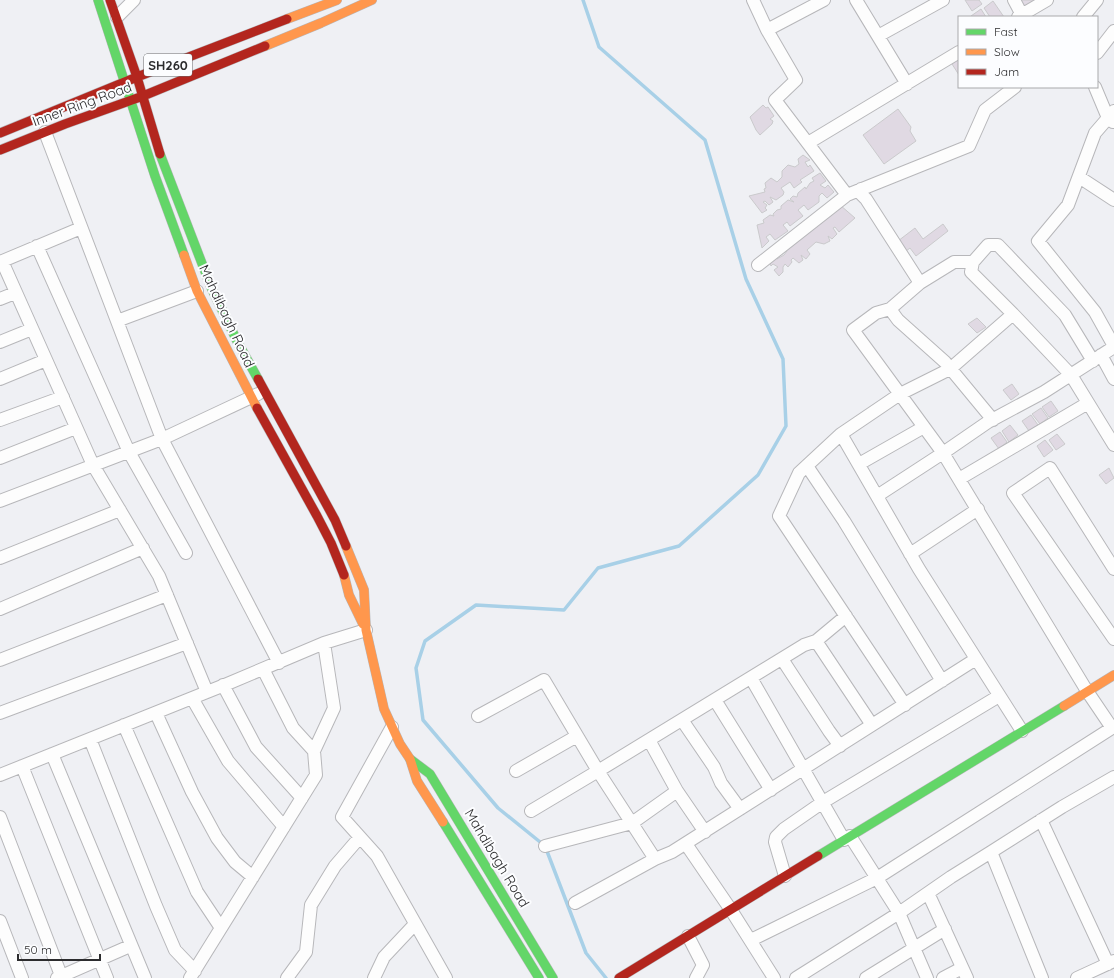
<svg xmlns="http://www.w3.org/2000/svg" width="1114" height="978" font-family="Quicksand,sans-serif">
	<style>
		.lines { fill: none; stroke-linecap: round; stroke-linejoin: round }
		.stream { stroke: #a8d0e7; stroke-width: 3.5 }
		.building { fill: #e0d9e3; stroke: #cacacc }
		.street-casing { stroke: #b7b7ba; stroke-width: 14 }
		.fast-casing { stroke: #b7b7ba; stroke-width: 10 }
		.slow-casing { stroke: #b7b7ba; stroke-width: 10 }
		.jam-casing { stroke: #b7b7ba; stroke-width: 10 }
		.street { stroke: #fdfdfd; stroke-width: 12 }
		.fast { stroke: #63d668; stroke-width: 9 }
		.slow { stroke: #ff974d; stroke-width: 9 }
		.jam { stroke: #b3261e; stroke-width: 9 }
		.labels { text-anchor: middle; stroke-width: 4; stroke-linejoin: round; paint-order: stroke }
		.shield { fill: #fcfdff; stroke: #6a6b6d; stroke-width: 1 }
		.shield-label { font-size: 13px; font-weight: bold; fill: #2c2c2e }
		.street-label { font-size: 14px; fill: #2c2c2e; stroke: #fcfdff }
	</style>
	<rect width="100%" height="100%" fill="#eff0f4"/>
	<g class="lines">
		<path class="stream" d="M583,0L599,47L705,140L746,279L783,359L786,426L758,475L679,546L598,568L564,610L476,605L425,641L416,668L423,720L498,808L545,846L586,953L606,978"/>
	</g>
	<path class="building" d="M965,0H979L982,4L972,11Z
		M1014,0H1047L1022,15Z
		M993,1L1004,17H990L984,8Z
		M981,9L986,17H972L971,16Z
		M959,59V75L952,64Z
		M763,105L766,108L768,107L774,116L770,119L773,121L772,124L760,135L756,130L750,117Z
		M898,109L911,127L910,131L916,141L884,164L863,135Z
		M803,155L810,160L805,162L808,167L810,165L814,171L800,180L802,182L794,188L790,182L781,188L784,192L783,195L776,200L770,197L773,202L769,205L765,201L763,202L767,205L765,208L767,210L762,213L749,196L765,192L764,189L766,188L765,183L771,178L777,182L782,177V171L788,165L795,167L799,164L798,159Z
		M820,173L826,181L820,185L825,188L828,185L834,192L827,198L822,193L819,196V202L808,210L804,205L798,210L803,216L790,226L787,222L783,225L788,231L775,240L770,234L766,237L769,241L762,248L757,225L764,223L763,220L770,215L774,216L773,214L777,210L781,209V206L788,200L794,202L790,199L793,196L797,197L798,193L805,187L806,189L810,183L814,181L812,178Z
		M840,205L855,218L839,232L835,227L833,228L837,234L832,239L828,236L830,241L824,244L816,242L807,250L810,254L806,259L801,255L803,260L799,263L793,258L791,260L792,262L788,267L785,264L783,267V272L779,276L774,270L778,267L773,264L771,266L769,262L777,256V259L784,255L787,251L785,249Z
		M943,224L948,231L916,256L910,248L906,251L898,241L915,228L923,239Z
		M977,318L986,327L977,333L968,324Z
		M1012,384L1019,394L1011,400L1003,390Z
		M1051,401L1058,411L1049,417L1042,407Z
		M1041,408L1048,418L1040,424L1032,414Z
		M1031,415L1038,425L1029,431L1022,421Z
		M1010,425L1018,435L1009,442L1002,431Z
		M1000,432L1007,442L999,449L991,438Z
		M1057,434L1065,444L1056,450L1049,440Z
		M1045,440L1053,450L1044,457L1037,446Z
		M1109,468L1114,478L1106,484L1099,475Z"/>
	<g class="lines">
		<defs>
			<path id="street" d="M753,0L767,30L796,80L775,100L847,195
				M856,0L907,84
				M1014,0L1022,15
				M117,17L134,0
				M1018,17L1047,0
				M1083,17L1097,0
				M767,30L824,0
				M878,36L943,0
				M1097,53L1114,31
				M1095,87L1108,118L1113,122
				M1114,111L1095,133L1068,205L1038,241L1095,312L1114,346
				M45,132L162,439L279,663
				M808,143L959,52
				M1079,177L1114,200
				M861,189L860,193L866,199L920,283
				M37,246L129,452L186,553
				M2,261L93,465L159,576L207,692
				M0,262L81,228
				M758,265L847,195L969,146L985,110L1015,87
				M0,299L15,293
				M890,309L898,320L945,362L993,420
				M1013,314L950,369L900,394L841,434L919,569L1022,731
				M117,321L197,291
				M0,342L32,329
				M1101,355L1114,379
				M1093,361L1065,315L998,245H988L973,262L971,272L1013,314L1071,375L1114,445
				M0,379L46,360
				M0,420L63,397
				M841,434L799,473L779,516L905,705
				M0,458L76,428
				M859,464L924,427
				M807,466L844,521L942,681
				M959,479L1088,403
				M877,496L943,453L853,330L876,313L890,309L920,283L954,262H973
				M0,501L162,439L258,394
				M910,554L978,509
				M0,558L120,510
				M1114,569L1050,468L1013,493L1114,639
				M0,609L143,548
				M816,641L846,616
				M782,659L829,731L840,746
				M0,660L167,595
				M263,669L293,728L314,751
				M751,678L844,840
				M223,685L256,747L302,798
				M192,698L228,761L284,827
				M715,700L771,790
				M0,713L187,643
				M156,713L192,792L217,838L235,862L253,877
				M478,716L544,680L598,771L531,811
				M682,720L714,767L721,783L740,809
				M124,725L197,892L221,928
				M872,725L816,641L804,645L598,771L655,859L672,852L976,659
				M392,727L342,817L377,856L446,978
				M90,739L156,906L175,950L195,971
				M649,740L677,791L705,832
				M52,754L145,978
				M22,766L107,978
				M516,771L577,736
				M0,775L227,684L324,643L366,630
				M0,817L62,978
				M1041,820L1108,964
				M850,836L899,913L927,978
				M686,844L731,910L774,978
				M545,846L632,823L677,791
				M991,852L1042,978
				M785,876L775,842L776,837L784,829L823,802L999,696
				M928,893L967,978
				M575,903L655,859
				M0,921L22,978
				M688,936L703,965L696,978
				M751,940L877,878L1112,728L1087,691L943,453L988,422L1044,392L1114,347
				M57,978L130,946
				M190,978L316,775L314,751L334,708L324,643
				M287,978L306,952L311,905L335,866L360,837
				M374,978L384,957L415,924
				M796,978L899,913L951,877L991,852L1062,807L1114,777
				M866,978L945,929
				M943,978L962,968
				M1077,978L1114,961"/>
			<path id="fast" d="M98,0L155,176L184,255
				M160,154L211,287L238,343L258,379
				M410,759L430,774L553,978
				M443,822L539,978
				M818,856L1064,706"/>
			<path id="slow" d="M287,19L337,0
				M265,46L321,23L372,0
				M184,255L197,291L257,408
				M346,546L364,590L366,630L384,709L400,744L410,759L417,781L443,822
				M344,575L349,595L363,624
				M1064,706L1114,675"/>
			<path id="jam" d="M110,0L137,77L160,154
				M0,133L137,77L287,19
				M0,150L65,124L143,96L265,46
				M258,379L335,520L346,546
				M257,408L317,516L331,543L344,575
				M619,978L818,856"/>
		</defs>
		<use href="#street" class="street-casing"/>
		<use href="#fast" class="fast-casing"/>
		<use href="#slow" class="slow-casing"/>
		<use href="#jam" class="jam-casing"/>
		<use href="#street" class="street"/>
		<use href="#fast" class="fast"/>
		<use href="#slow" class="slow"/>
		<use href="#jam" class="jam"/>
	</g>
	<g class="labels">
		<rect class="shield" x="144" y="54" width="48" height="22" rx="3"/>
		<g class="shield-label">
			<text x="168" y="70">SH260</text>
		</g>
		<g class="street-label">
			<text transform="translate(82 104) rotate(-20)" y="5">Inner Ring Road</text>
			<text transform="translate(227 316) rotate(65)" y="5">Mahdibagh Road</text>
			<text transform="translate(497 858) rotate(59)" y="5">Mahdibagh Road</text>
		</g>
	</g>
	<rect x="958" y="16" width="140" height="72" fill="#fcfdff" stroke="#a9a9ab"/>
	<rect x="966" y="29" width="20" height="6" fill="#63d668" stroke="#a9a9ab"/>
	<text x="994" y="36" font-size="12" fill="#2c2c2e">Fast</text>
	<rect x="966" y="49" width="20" height="6" fill="#ff974d" stroke="#a9a9ab"/>
	<text x="994" y="56" font-size="12" fill="#2c2c2e">Slow</text>
	<rect x="966" y="69" width="20" height="6" fill="#b3261e" stroke="#a9a9ab"/>
	<text x="994" y="76" font-size="12" fill="#2c2c2e">Jam</text>
	<path d="M18 954v6h82v-6" fill="none" stroke="#2c2c2e" stroke-width="2"/>
	<text x="24" y="954" font-size="12" fill="#2c2c2e" stroke="#fcfdff" stroke-width="3" paint-order="stroke">50 m</text>
</svg>
